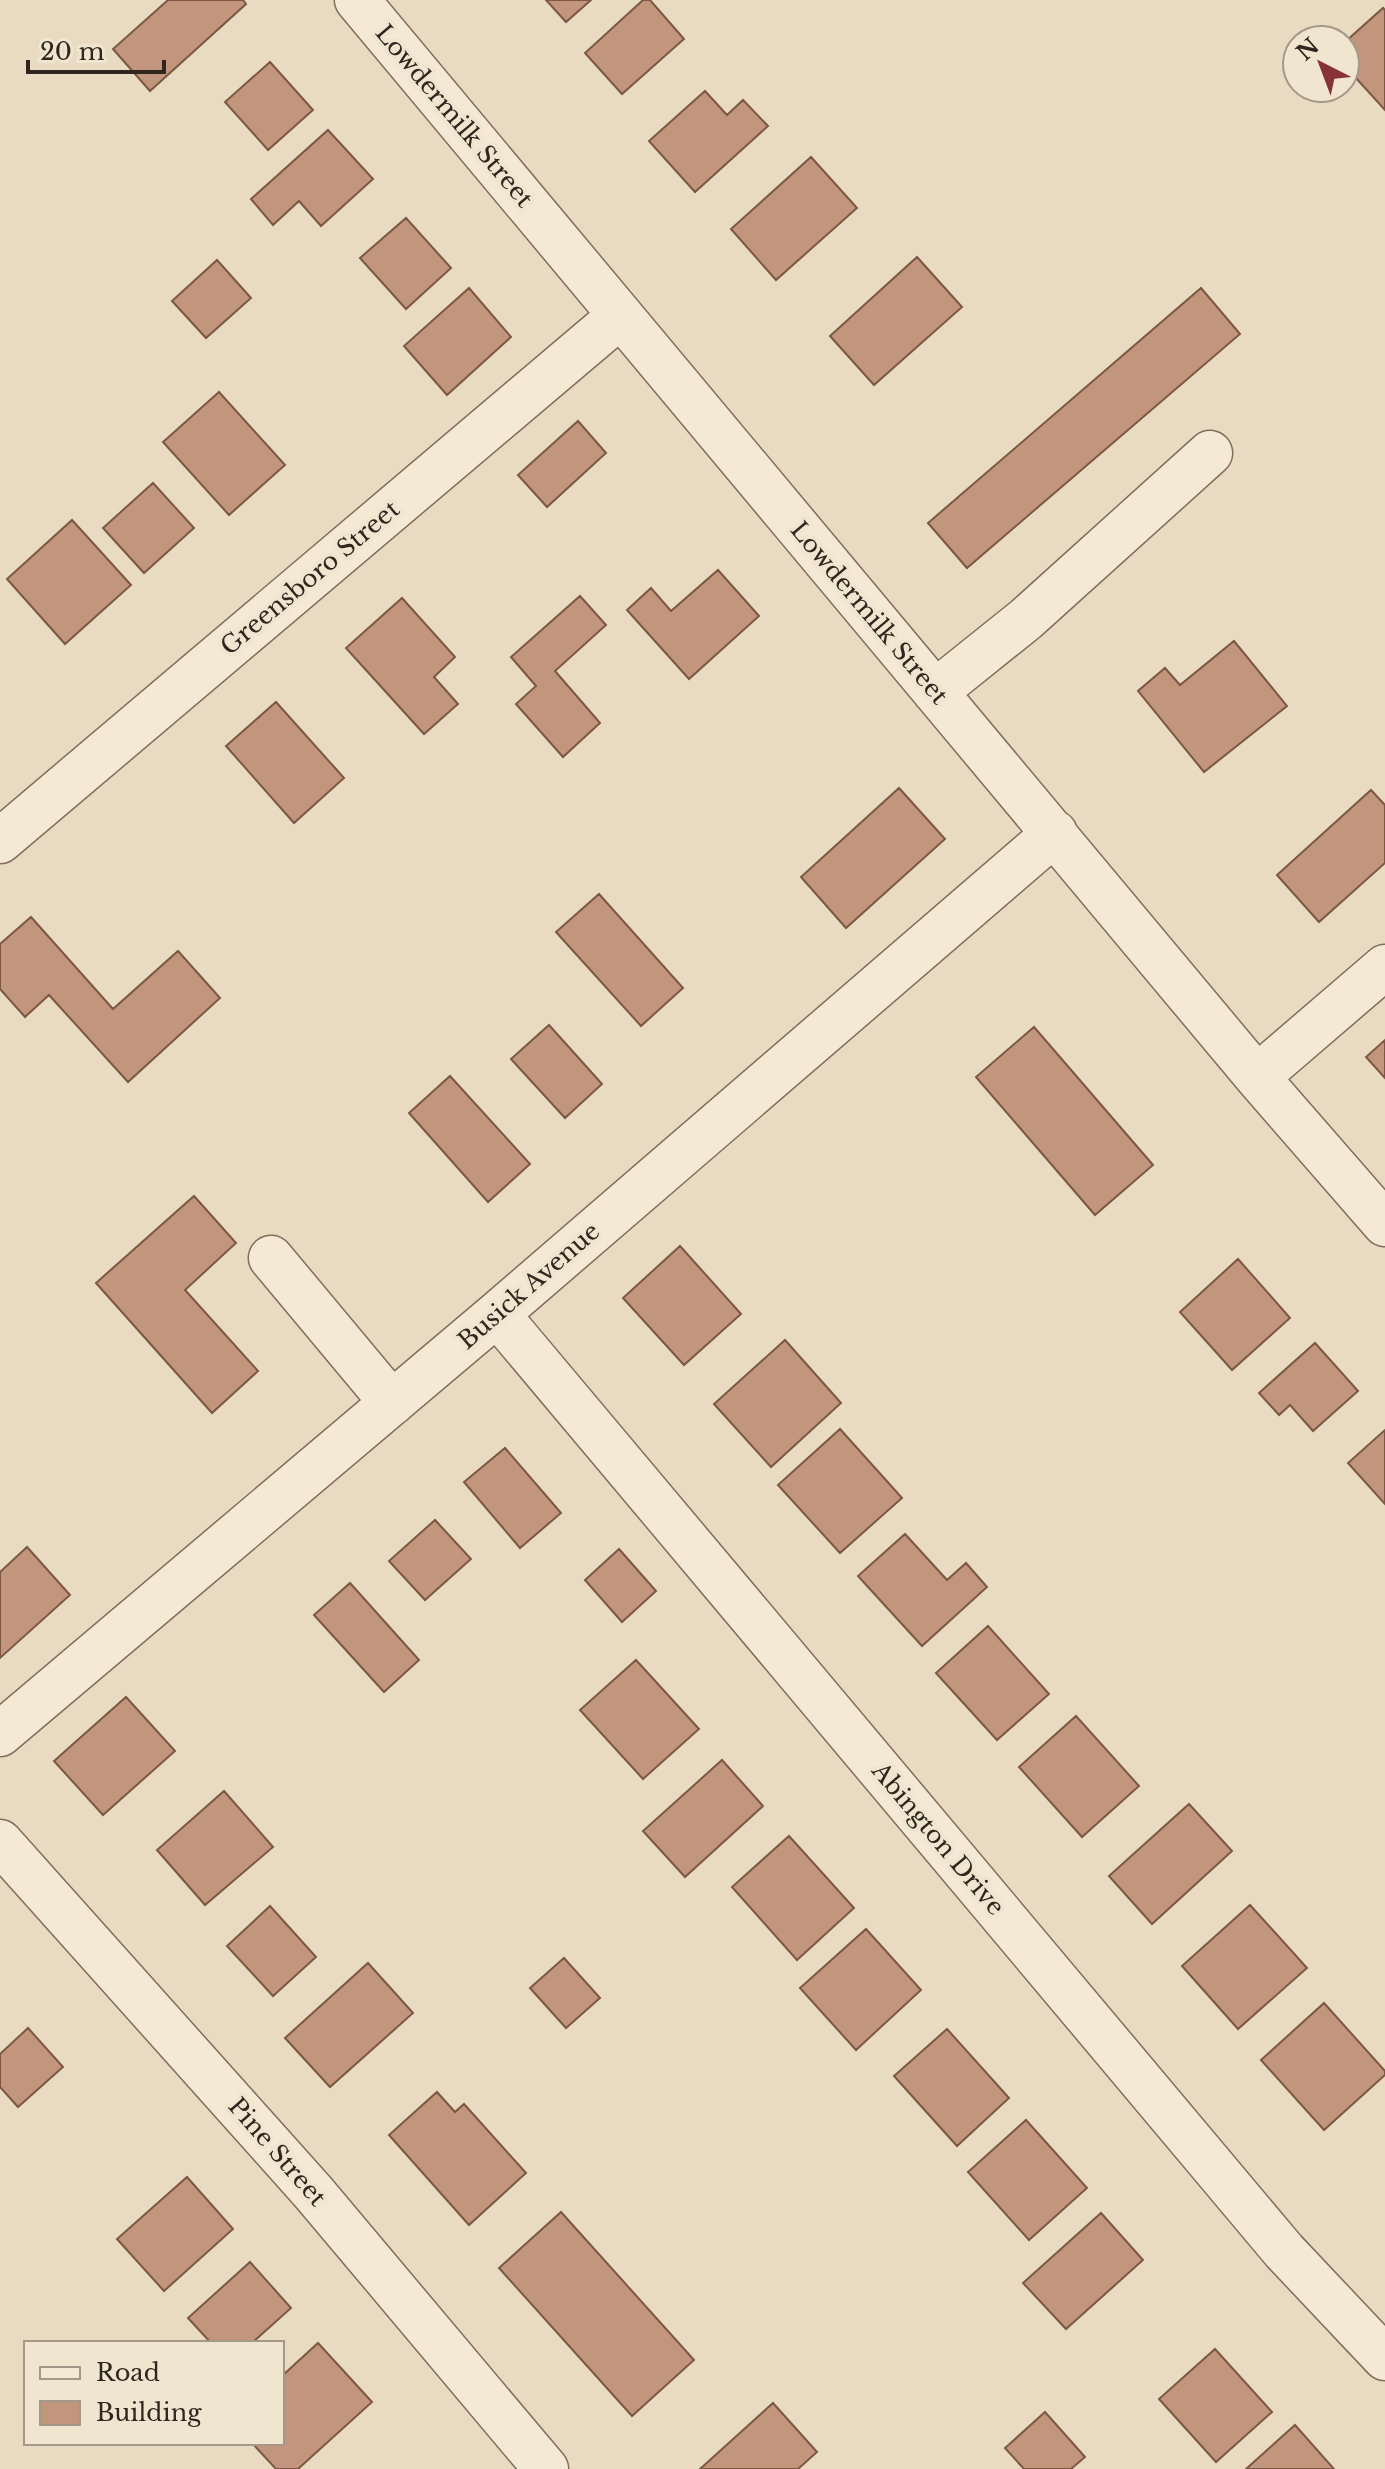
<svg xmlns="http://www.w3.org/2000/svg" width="1385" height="2469" font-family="'Libre Baskerville',serif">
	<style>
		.building { fill: #c2967c; stroke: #7c5844; stroke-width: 2 }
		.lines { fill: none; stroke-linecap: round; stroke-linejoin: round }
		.minor-casing { stroke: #806d5b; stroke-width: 47 }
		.minor { stroke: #f4e9d4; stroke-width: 44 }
		.labels { text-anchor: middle; stroke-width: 8; stroke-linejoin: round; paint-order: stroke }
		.street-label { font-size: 24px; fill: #31261e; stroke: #f0e6d0 }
	</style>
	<rect width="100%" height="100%" fill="#e8dbc2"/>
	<path class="building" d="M168,0H243L246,4L150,91L113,49Z
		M546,0H591L566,22Z
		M643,0H650L684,39L622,94L585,53Z
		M1383,8L1385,10V110L1345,66V42Z
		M270,62L313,110L268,150L225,102Z
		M705,91L727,115L743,100L768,126L695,192L649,141Z
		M328,130L373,179L321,226L299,201L273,225L251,199Z
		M811,157L857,208L776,280L731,229Z
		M406,218L451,268L406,309L360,258Z
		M917,257L962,307L874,385L830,336Z
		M217,260L251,298L206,338L172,301Z
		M469,288L511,337L447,395L404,346Z
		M1201,288L1240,334L967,568L928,523Z
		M219,392L285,465L229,515L163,442Z
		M578,421L606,453L547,507L518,475Z
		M153,483L194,528L144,573L103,528Z
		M72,520L131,585L65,644L7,579Z
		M718,570L759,616L689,679L627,610L651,588L671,611Z
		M580,596L606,625L555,671L600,723L563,757L516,704L536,686L511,657Z
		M402,598L455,657L434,677L458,704L424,734L346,648Z
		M1234,641L1287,706L1204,772L1138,691L1165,668L1180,685Z
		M276,702L344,778L294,823L226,746Z
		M899,788L945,839L846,928L801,877Z
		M1371,790L1385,805V863L1319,922L1277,875Z
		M599,894L683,988L641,1026L556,932Z
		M31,917L113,1009L178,951L220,998L128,1082L49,995L25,1017L0,989V944Z
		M549,1025L602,1084L565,1118L511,1059Z
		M1034,1027L1153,1165L1095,1215L976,1077Z
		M1385,1040V1078L1366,1057Z
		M450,1076L530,1164L488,1202L409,1113Z
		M194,1196L236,1243L185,1290L258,1371L212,1413L96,1283Z
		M680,1246L741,1314L684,1365L623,1298Z
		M1238,1259L1290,1318L1232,1370L1180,1312Z
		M785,1340L841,1403L771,1467L714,1404Z
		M1315,1343L1358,1391L1313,1431L1290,1405L1279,1415L1259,1393Z
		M840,1429L902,1498L840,1553L778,1485Z
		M1385,1430V1504L1348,1463Z
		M505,1448L561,1513L520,1548L464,1482Z
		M435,1520L471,1559L425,1600L389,1561Z
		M905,1534L947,1580L966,1563L987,1587L922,1646L858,1576Z
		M27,1547L70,1595L0,1658V1572Z
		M619,1549L656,1591L622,1622L585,1580Z
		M350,1583L419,1660L384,1692L314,1615Z
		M988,1626L1049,1694L997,1740L936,1673Z
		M636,1660L699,1729L643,1779L580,1710Z
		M126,1697L175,1751L103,1815L54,1761Z
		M1076,1716L1139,1786L1082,1837L1019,1767Z
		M722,1760L763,1806L685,1877L643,1831Z
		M224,1791L273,1847L205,1905L157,1850Z
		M1189,1804L1232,1851L1152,1924L1109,1876Z
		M789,1836L854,1908L797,1960L732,1887Z
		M1250,1905L1307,1968L1238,2029L1182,1966Z
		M270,1906L316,1957L273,1996L227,1946Z
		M866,1929L921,1990L856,2050L800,1988Z
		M564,1958L600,1998L566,2028L530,1988Z
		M368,1963L413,2013L330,2087L285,2038Z
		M1324,2003L1385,2071V2075L1324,2130L1261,2060Z
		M28,2028L63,2067L18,2107L0,2087V2054Z
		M947,2029L1009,2098L957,2146L894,2076Z
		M437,2092L455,2112L464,2104L526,2173L469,2225L389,2135Z
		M1026,2120L1087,2188L1029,2240L968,2172Z
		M187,2177L233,2229L164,2291L117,2239Z
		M561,2212L694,2360L632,2416L499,2268Z
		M1101,2213L1143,2260L1066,2329L1023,2283Z
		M250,2262L291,2308L252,2343H211L188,2318Z
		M318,2343L372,2402L298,2469H276L252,2443H282V2376Z
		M1215,2349L1272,2412L1216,2462L1159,2399Z
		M773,2403L817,2452L798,2469H700Z
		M1045,2412L1085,2457L1071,2469H1024L1005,2448Z
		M1295,2425L1334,2469H1246Z"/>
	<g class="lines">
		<defs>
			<path id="minor" d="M357,0L1257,1077L1385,1224
				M935,692L1026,619L1210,453
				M0,841L620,316
				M1257,1077L1385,967
				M271,1258L392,1403
				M497,1314L1284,2251L1385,2358
				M0,1734L497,1314L1055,833
				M0,1842L313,2192L546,2469"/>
		</defs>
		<use href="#minor" class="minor-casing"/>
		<use href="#minor" class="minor"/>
	</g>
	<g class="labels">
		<g class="street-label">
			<text transform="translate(454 116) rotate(50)" y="8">Lowdermilk Street</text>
			<text transform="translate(310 578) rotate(-40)" y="8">Greensboro Street</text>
			<text transform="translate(869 613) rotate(50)" y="8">Lowdermilk Street</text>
			<text transform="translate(529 1286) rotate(-41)" y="8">Busick Avenue</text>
			<text transform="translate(938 1839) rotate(50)" y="8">Abington Drive</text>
			<text transform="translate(277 2152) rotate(49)" y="8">Pine Street</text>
		</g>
	</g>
	<rect x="24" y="2341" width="260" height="104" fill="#f0e6d0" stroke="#a49989" stroke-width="2"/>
	<rect x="40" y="2367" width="40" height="12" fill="#f4e9d4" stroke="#a49989" stroke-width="2"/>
	<text x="96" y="2381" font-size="24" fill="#31261e">Road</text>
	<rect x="40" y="2401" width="40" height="24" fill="#c2967c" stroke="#a49989" stroke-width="2"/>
	<text x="96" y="2421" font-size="24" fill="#31261e">Building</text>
	<g transform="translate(1321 64) rotate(318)"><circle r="38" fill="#f0e6d0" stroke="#a49989" stroke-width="2"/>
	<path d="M0-6L14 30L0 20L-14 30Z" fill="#883236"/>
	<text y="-12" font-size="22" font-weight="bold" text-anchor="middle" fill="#31261e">N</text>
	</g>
	<path d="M28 60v12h136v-12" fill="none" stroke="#31261e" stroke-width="4"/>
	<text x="40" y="60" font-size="24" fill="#31261e" stroke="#f0e6d0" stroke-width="6" paint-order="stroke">20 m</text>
</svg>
